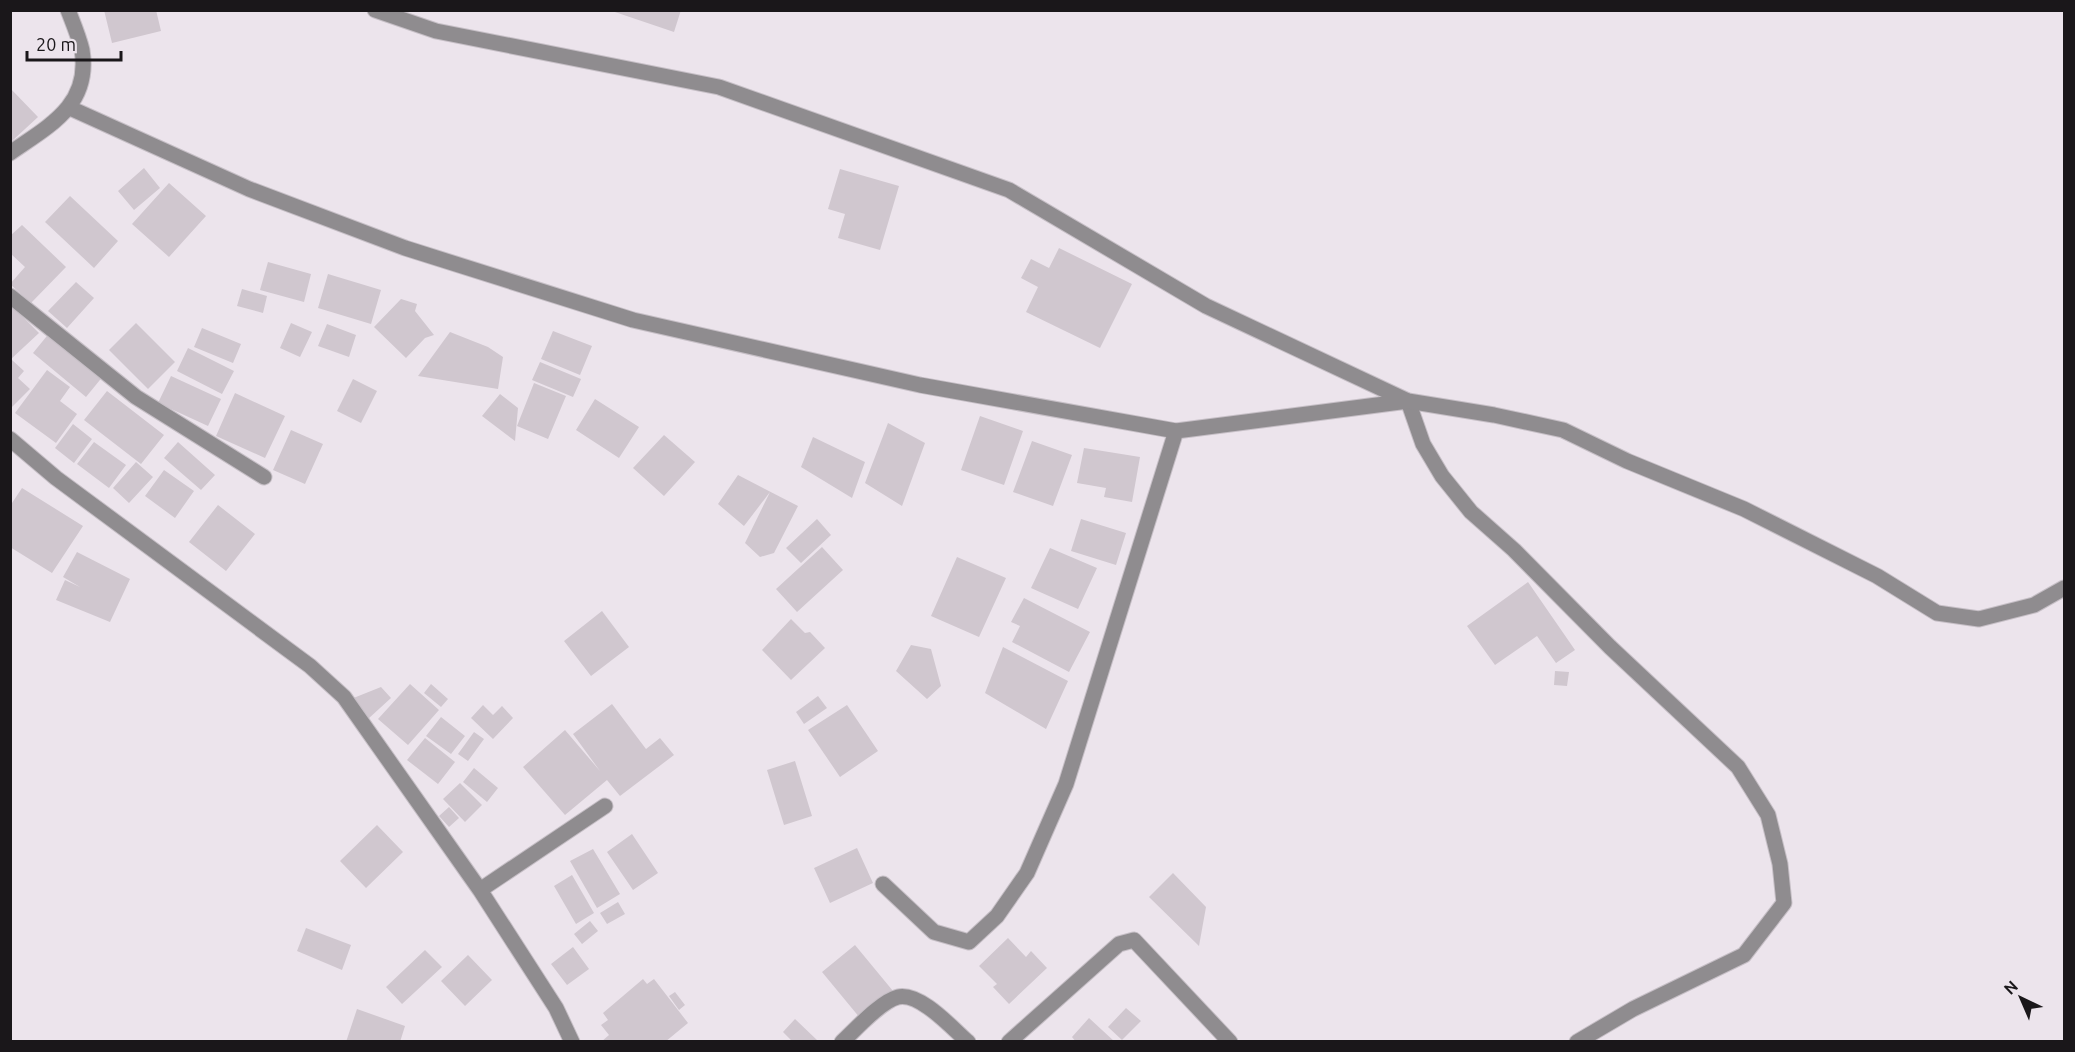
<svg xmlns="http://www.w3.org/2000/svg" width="2075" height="1052" font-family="Ubuntu,sans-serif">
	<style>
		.building { fill: #d0c7cf }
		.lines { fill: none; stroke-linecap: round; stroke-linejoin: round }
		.lane-casing { stroke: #c6bfc6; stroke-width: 17 }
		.street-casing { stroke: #c6bfc6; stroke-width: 17 }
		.lane { stroke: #8f8c8f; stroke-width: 15 }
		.street { stroke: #8f8c8f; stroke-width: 15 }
	</style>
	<rect width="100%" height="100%" fill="#ece4ec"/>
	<path class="building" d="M104,10H156L161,31L112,43Z
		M609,10H681L674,32Z
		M10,88L38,117L12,141L10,139Z
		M144,168L160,188L134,210L118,191Z
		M840,169L899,186L880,250L838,238L845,214L828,209Z
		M169,183L206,216L169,257L132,224Z
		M70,196L118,241L94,268L45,222Z
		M22,225L66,267L31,303L10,284L25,267L10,253V236Z
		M1059,248L1132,284L1100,348L1026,312L1038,287L1021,278L1031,259L1049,268Z
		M268,262L311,274L304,302L260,290Z
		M328,274L381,290L371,324L318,308Z
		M76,282L94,298L67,328L48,311Z
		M242,289L267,296L263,313L237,306Z
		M401,299L417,304L415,311L434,335L425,338L406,358L374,327Z
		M10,304L39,333L10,360Z
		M136,323L175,362L148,389L109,350Z
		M291,323L312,332L300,357L280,348Z
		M327,324L356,335L349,357L318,346Z
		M202,328L241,344L233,363L194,347Z
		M51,331L104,375L86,397L33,353Z
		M553,331L592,346L580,375L541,359Z
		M450,332L488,347L503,357L498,389L418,376Z
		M188,348L234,371L222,394L177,371Z
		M12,360L24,371L18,378L30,389L10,409Z
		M540,362L581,379L573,397L532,380Z
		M47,370L70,387L60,401L77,414L56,443L15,413Z
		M171,376L221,399L208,426L158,403Z
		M353,379L377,391L361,423L337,411Z
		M534,383L566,396L548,439L517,426Z
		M107,391L164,435L141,464L84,420Z
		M235,393L285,416L265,458L216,436Z
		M500,394L518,408L515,441L482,416Z
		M595,399L639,427L619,458L576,430Z
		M980,416L1023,431L1004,485L961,470Z
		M888,423L925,443L902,506L865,483Z
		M73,424L92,439L74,463L55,448Z
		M291,430L323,444L305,484L273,470Z
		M664,435L695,462L664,496L633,468Z
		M813,437L865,462L852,498L801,467Z
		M1032,441L1072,455L1053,506L1013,492Z
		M94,442L126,465L109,488L77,464Z
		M178,442L215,475L201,490L164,458Z
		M1084,448L1140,457L1132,502L1104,497L1106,488L1077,483Z
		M136,462L153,477L129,503L113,488Z
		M164,470L194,491L175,518L145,496Z
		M738,475L798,506L774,553L760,557L745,543L770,492L744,526L718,504Z
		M22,488L83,526L52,573L10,547V506Z
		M218,505L255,534L226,571L189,542Z
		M817,519L831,535L801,563L786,548Z
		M1081,519L1126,533L1116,565L1071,551Z
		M822,547L843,570L797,612L776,589Z
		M1050,548L1097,568L1078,609L1031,588Z
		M77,552L130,579L110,622L56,600L65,580L80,587L63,577Z
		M957,557L1006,578L979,637L931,616Z
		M1528,582L1575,650L1556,663L1537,636L1495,665L1467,626Z
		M1024,598L1090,632L1069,672L1012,642L1020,626L1011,622Z
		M602,611L629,647L591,676L564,641Z
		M791,619L805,633L810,632L825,648L791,680L762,650Z
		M911,645L931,649L941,686L927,699L896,671Z
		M1003,647L1068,681L1046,729L985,693Z
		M1555,671L1569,672L1567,686L1554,685Z
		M410,684L439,710L408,745L378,719Z
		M431,684L448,699L441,707L424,693Z
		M381,687L391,698L368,719L351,699Z
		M818,696L827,708L804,724L796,712Z
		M612,704L646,749L660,738L674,755L620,796L607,780L565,815L523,767L565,730L600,771L573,734Z
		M483,705L493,715L502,706L513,718L493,739L471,718Z
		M847,705L878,751L840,777L808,730Z
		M441,717L465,736L451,754L426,736Z
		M474,732L484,739L468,761L458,754Z
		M425,738L455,762L438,784L407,760Z
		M795,761L812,816L784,825L767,770Z
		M474,768L498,788L487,802L463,782Z
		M460,783L482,805L465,822L443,799Z
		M449,807L459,818L449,827L439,816Z
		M377,825L403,852L366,888L340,861Z
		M632,834L658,873L633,890L607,852Z
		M857,848L873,883L830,903L814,868Z
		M593,849L620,894L597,908L570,861Z
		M1173,873L1206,907L1199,946L1149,897Z
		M572,875L594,913L576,924L554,886Z
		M618,902L625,914L607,924L600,913Z
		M590,921L598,931L582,944L574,934Z
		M306,928L351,945L342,970L297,951Z
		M1008,938L1026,957L1031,951L1047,968L1009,1004L993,987L997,984L979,966Z
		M855,945L893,991L860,1018L822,972Z
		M573,947L589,969L567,985L551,964Z
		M425,950L442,967L402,1004L386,987Z
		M468,955L492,980L465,1006L441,981Z
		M643,979L647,984L654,979L688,1023L665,1042H601L609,1035L601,1025L608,1020L603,1013Z
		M675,992L685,1005L679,1010L669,996Z
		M1126,1008L1141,1021L1122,1040L1108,1027Z
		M357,1009L405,1026L400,1042H346Z
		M1089,1018L1115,1042H1076L1072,1037Z
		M795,1019L817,1040L816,1042H793L783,1032Z"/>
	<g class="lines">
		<defs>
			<path id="lane" d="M1408,401L1423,444L1442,476L1471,512L1514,550L1610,647L1738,767L1768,815L1780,864L1784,903L1744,955L1633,1009L1577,1042"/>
			<path id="street" d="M375,10L436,31L719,87L1009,190L1206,306L1408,401L1494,415L1563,430L1627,461L1744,509L1877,576L1937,613L1979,619L2034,605L2064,588
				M70,108L249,189L405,248L633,320L920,385L1176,431L1408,401
				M10,153C49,126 91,105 82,50C79,37 73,23 68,10
				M10,296L136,397L264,477
				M10,439L56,478L310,666L344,697L480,890L556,1008L572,1042
				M883,884L934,932L969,942L997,916L1027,873L1066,784L1176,431
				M480,890L605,806
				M842,1042C855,1030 881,1001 898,997C920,992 952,1028 968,1042
				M1009,1042L1119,944L1134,940L1230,1042"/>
		</defs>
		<use href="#lane" class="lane-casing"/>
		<use href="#street" class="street-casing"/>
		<use href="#lane" class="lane"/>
		<use href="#street" class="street"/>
	</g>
	<rect width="2075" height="1052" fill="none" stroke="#1a171a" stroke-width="24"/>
	<g transform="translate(2021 998) rotate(316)" stroke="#ece4ec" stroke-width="4.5" paint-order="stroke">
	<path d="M0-4.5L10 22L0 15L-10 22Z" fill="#1a171a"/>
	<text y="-9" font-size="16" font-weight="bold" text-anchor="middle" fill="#1a171a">N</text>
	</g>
	<path d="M27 51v9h94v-9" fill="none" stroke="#1a171a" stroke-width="3"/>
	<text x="36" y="51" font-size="18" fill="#1a171a" stroke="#ece4ec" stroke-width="4.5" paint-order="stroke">20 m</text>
</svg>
